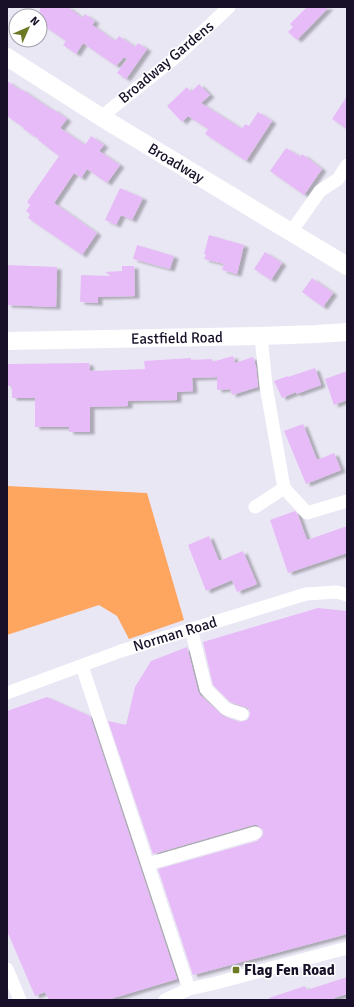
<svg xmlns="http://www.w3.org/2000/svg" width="354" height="1007" font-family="Signika,sans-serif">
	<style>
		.green { fill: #fea560 }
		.building { fill: #e7bbf7; filter: url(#shadow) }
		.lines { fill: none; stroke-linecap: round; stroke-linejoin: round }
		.street { stroke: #fff; stroke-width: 13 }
		.secondary { stroke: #fff; stroke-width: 18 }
		.poi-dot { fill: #6e7925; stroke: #fff; stroke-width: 1.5 }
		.labels { text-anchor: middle; stroke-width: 3; stroke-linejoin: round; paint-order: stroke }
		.street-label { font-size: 15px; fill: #171028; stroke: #fff }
		.poi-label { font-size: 15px; font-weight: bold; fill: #171028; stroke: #fff; text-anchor: start }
	</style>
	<defs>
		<filter id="shadow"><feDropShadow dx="4.5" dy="2.5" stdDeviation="1" flood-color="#0004"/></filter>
	</defs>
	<rect width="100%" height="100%" fill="#eae7f5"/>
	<path class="green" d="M7,486L147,493L184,620L129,639L117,616L99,605L7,635Z"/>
	<path class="building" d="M40,7H68L82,18L85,14L95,21L92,25L115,41L119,36L135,47L138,43L147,49L126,79L117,73L127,59L124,57L116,66L83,43L76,54L63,45L66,41L40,23Z
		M307,7H329L297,40L288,32L293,27L290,24Z
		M7,81L20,90L21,89L52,110L53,109L67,119L60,128L85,145L91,136L104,145L99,151L120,165L107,183L87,169L81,178L74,173L54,203L97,233L82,255L28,218L30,214L26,211L30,205L27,202L59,156L38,140L39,139L23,129L24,128L7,116Z
		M199,84L210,95L201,103L242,129L245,124L249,126L258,112L272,121L246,161L205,134L208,129L188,116L182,122L167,106L187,87L191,92Z
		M347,96V129L332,119Z
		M286,148L300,157L302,154L322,169L304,195L270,171Z
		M120,188L143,198L132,220L121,215L116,225L105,220Z
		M209,235L244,245L237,274L222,270L224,264L204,259L206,255L204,254Z
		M137,245L174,256L170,269L133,259Z
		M265,252L282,263L271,280L254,269Z
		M7,265L57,267L56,307L7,305Z
		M122,266H134L135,296L98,297V303L80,302L81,275L111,276L105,272L122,271Z
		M312,278L333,293L323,307L302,292Z
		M233,356L235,363L253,357L256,367L258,387L232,395L230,389L217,390V377L192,378L193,391L177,392V400L128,401V406L90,407V432H69V427H35V398H12V386H7V364L89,363L90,371L145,369L144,361L191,358V360L212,359V362Z
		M315,368L321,385L296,394V392L282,398L274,381L288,376V377Z
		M347,371V400L334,405L325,379Z
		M303,424L317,460L334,453L341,470L306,484L284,431Z
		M295,511L298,515L307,540L347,526V553L288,573L270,520Z
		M209,536L219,561L243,551L257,584L237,592L232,580L206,591L188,545Z
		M318,608L347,611V934L193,975L158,869L257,841L263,835V830L257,825H253L153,854L108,721L126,725L135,687L151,661L187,647L198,691L200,695L223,716L240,722L247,720L249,717L250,713L248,708L230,702L213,685L203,642Z
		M47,697L90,716L177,979L107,1000H49L45,992L35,996L7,931V711Z
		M347,977V994L334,998L335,1000H270L269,998L305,986L307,990Z"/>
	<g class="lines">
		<path class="street" d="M101,117L176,57L229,7
			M291,232L320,191L338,179L347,165
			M261,336L266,386L284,488L307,513L347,501
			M255,507L284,488
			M191,629L206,689L226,709L242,714
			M82,666L189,989
			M7,693L121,651L306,594L337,592L347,595
			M148,864L255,833
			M7,969L20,1000
			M165,1000L189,989L216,983L347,948"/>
		<path class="secondary" d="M7,57L101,117L347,266
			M7,341L261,336L317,334L347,332"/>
	</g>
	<rect class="poi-dot" x="232" y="966" width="8" height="8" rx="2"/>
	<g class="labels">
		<g class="street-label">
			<text transform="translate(166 62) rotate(-40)" y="5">Broadway Gardens</text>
			<text transform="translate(176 163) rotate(31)" y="5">Broadway</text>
			<text transform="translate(177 338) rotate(-1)" y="5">Eastfield Road</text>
			<text transform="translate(175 634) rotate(-17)" y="5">Norman Road</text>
		</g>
		<g class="poi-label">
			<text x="244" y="975">Flag Fen Road</text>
		</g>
	</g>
	<rect width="354" height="1007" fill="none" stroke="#171028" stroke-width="16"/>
	<g transform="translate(28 28) rotate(45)"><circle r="19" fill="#ffffff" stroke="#a29fa9"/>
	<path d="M0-3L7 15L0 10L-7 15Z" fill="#6e7925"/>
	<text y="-6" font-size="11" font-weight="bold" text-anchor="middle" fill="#171028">N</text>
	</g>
</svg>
